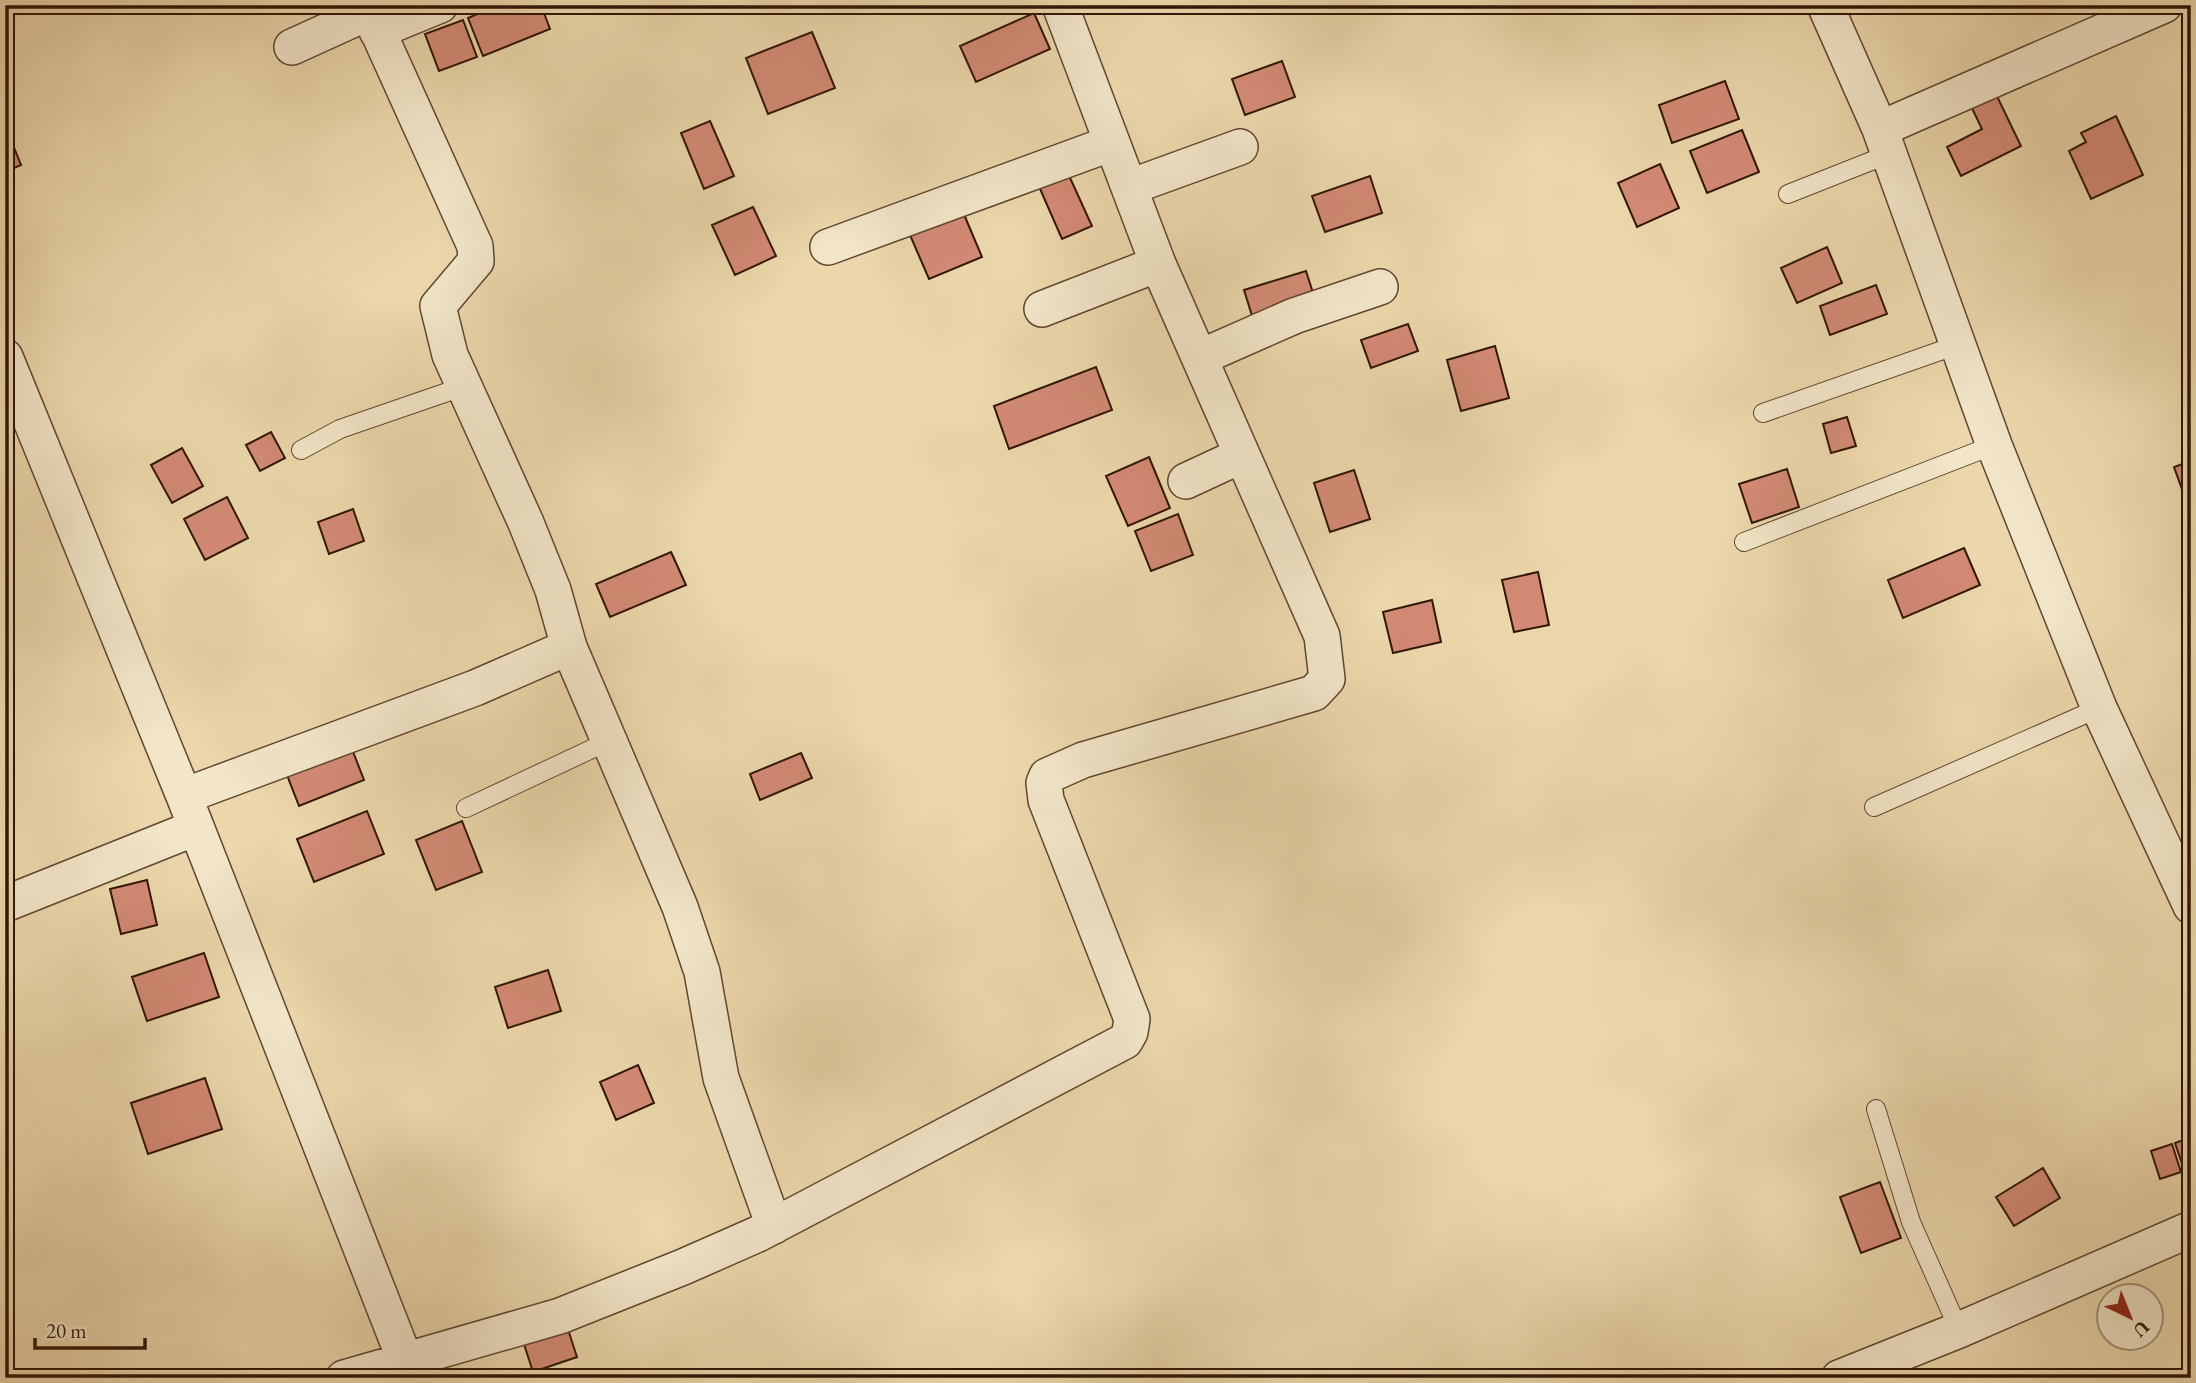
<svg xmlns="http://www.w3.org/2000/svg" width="2196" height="1383" font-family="'EB Garamond',serif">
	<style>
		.building { fill: #d38a75; stroke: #311608; stroke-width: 2 }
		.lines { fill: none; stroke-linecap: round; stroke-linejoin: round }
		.lane-casing { stroke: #604631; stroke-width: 20 }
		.street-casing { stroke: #604631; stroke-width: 38 }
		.lane { stroke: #f2e5c8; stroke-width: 18 }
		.street { stroke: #f2e5c8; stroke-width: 35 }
	</style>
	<rect width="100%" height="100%" fill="#ebd7ab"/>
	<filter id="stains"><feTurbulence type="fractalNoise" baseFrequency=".00286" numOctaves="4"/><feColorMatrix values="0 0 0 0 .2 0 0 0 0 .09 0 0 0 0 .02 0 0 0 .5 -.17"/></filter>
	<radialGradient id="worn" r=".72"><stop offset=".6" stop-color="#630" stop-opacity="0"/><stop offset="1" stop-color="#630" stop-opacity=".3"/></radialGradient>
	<path class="building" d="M498,5H541L550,29L483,56L468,18Z
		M1034,13L1050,49L976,82L960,46Z
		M463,20L477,57L439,71L425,34Z
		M812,32L835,88L768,114L746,58Z
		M1282,61L1295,97L1245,115L1232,79Z
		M1725,81L1739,119L1672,143L1659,105Z
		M1994,90L2021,146L1961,176L1947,147L1982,129L1969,102Z
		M2116,116L2143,175L2091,199L2069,151L2086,142L2081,133Z
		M710,121L734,176L704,189L681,133Z
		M5,125L21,165L5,172Z
		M1742,130L1759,172L1707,193L1690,151Z
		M1660,164L1679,208L1637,227L1618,183Z
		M1066,169L1092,226L1062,239L1037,182Z
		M1370,176L1382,213L1325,232L1312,196Z
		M753,207L776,256L735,275L712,225Z
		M963,212L982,257L929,279L910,235Z
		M1827,247L1842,283L1797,303L1781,268Z
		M1306,271L1316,302L1254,322L1244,290Z
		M1876,285L1887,314L1830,335L1820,306Z
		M1408,324L1418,351L1371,368L1361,340Z
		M1495,346L1509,398L1461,411L1447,360Z
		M1096,367L1112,410L1009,449L994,406Z
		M1847,417L1856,446L1831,453L1823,424Z
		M271,432L285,458L260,471L246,445Z
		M182,448L203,486L172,503L151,465Z
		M1149,457L1170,508L1128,526L1106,476Z
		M2191,461V514L2174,467Z
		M1787,469L1799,507L1752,523L1739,484Z
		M1354,470L1370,519L1330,532L1314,483Z
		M227,497L248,538L205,560L184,519Z
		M353,509L364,541L329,554L318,522Z
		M1178,514L1193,555L1151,571L1135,531Z
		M1964,548L1980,585L1903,618L1888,580Z
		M671,552L686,585L610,617L596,584Z
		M1538,572L1549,625L1514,632L1502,580Z
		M1432,600L1441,642L1393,653L1383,612Z
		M352,749L364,780L299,806L287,775Z
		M801,753L812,778L760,800L750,774Z
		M367,811L384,854L314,882L297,839Z
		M462,821L482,872L436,890L416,840Z
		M147,880L157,925L121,934L110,889Z
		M204,953L219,997L147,1021L132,977Z
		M548,970L561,1011L508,1028L495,987Z
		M638,1065L654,1103L616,1120L600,1082Z
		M205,1078L222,1129L148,1154L131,1103Z
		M2191,1137V1183L2189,1184L2175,1143Z
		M2172,1144L2181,1172L2160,1179L2151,1151Z
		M2043,1168L2060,1198L2014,1226L1996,1197Z
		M1880,1182L1901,1238L1861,1253L1840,1197Z
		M565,1320L577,1357L533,1372L521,1335Z"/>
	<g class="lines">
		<defs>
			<path id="lane" d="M1788,194L1889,154
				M1763,413L1957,345
				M301,450L340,429L465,386
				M1744,542L1994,445
				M1874,807L2099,708
				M466,808L611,740
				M1876,1109L1911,1222L1959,1330"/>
			<path id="street" d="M366,5L475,246L476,261L438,306L450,355L526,523L553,590L569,647L680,907L702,972L721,1078L774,1226
				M1825,5L1880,129L1994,445L2099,708L2191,906
				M377,31L440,5
				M292,47L369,12
				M1880,129L2164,5
				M1130,187L1240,147
				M828,247L1112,143
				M1042,309L1158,264
				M5,357L184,796L412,1378
				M1201,357L1294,316L1380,287
				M1186,481L1242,455
				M184,796L475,688L569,647
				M5,904L195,828
				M344,1378L560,1316L683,1267L758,1234L1125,1041L1130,1032L1132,1019L1046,800L1044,783L1047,776L1083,760L1314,693L1327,679L1322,636L1158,264L1060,5
				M1839,1378L1959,1330L2191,1229"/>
		</defs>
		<use href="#lane" class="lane-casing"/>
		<use href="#street" class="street-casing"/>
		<use href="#lane" class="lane"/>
		<use href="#street" class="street"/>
	</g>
	<rect width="2196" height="1383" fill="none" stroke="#ebd7ab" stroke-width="28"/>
	<rect x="7" y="7" width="2182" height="1369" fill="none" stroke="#311608" stroke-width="3.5"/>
	<rect x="14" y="14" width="2168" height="1355" fill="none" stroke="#311608" stroke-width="2"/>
	<g transform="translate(2130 1317) rotate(137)"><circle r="33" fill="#f2e5c8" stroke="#a5927b" stroke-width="2"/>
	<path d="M0-5L12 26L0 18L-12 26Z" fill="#8f2418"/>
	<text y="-10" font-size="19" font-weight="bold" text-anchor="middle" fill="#311608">U</text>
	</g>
	<path d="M35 1338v10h110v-10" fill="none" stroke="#311608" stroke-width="3.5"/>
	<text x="46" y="1338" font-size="21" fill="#311608" stroke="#f2e5c8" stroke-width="5" paint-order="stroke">20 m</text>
	<rect width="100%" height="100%" filter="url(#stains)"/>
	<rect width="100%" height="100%" fill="url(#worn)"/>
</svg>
